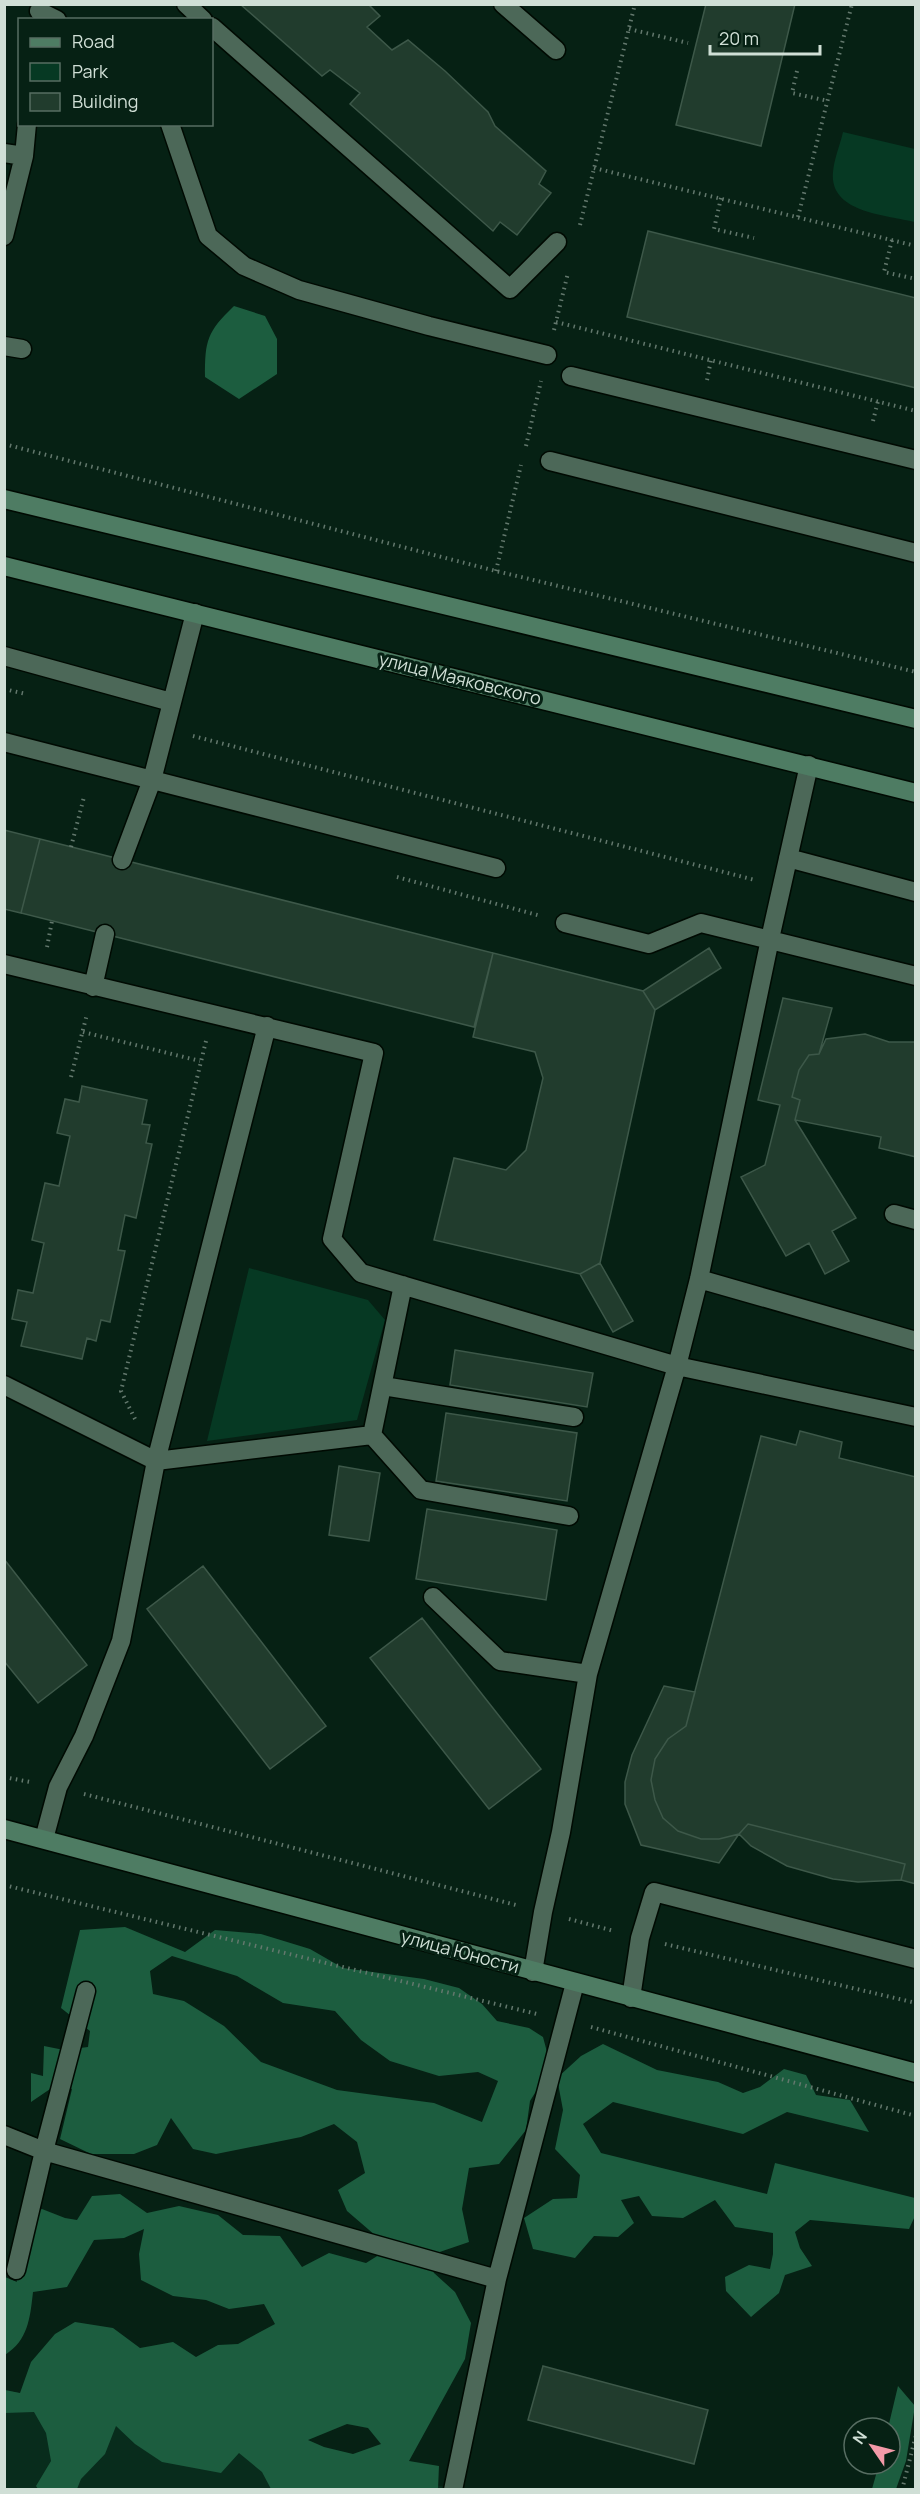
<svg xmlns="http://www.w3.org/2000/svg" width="920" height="2494" font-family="Manrope,sans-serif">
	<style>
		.built { fill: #082c1c }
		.green { fill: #063923 }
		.forest { fill: #1c5d3f; fill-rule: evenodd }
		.building { fill: #213c2d; stroke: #3d5849; stroke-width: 1.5 }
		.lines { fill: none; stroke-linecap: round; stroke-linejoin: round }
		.lane-casing { stroke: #000a02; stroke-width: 21 }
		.secondary-casing { stroke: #000a02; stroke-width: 21 }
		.path { stroke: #63786d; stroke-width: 4; stroke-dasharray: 1.5 4.5; stroke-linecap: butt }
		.lane { stroke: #4c6858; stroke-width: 18 }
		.secondary { stroke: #4e7c63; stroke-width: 18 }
		.labels { text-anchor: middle; stroke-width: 6; stroke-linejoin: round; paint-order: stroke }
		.street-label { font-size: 18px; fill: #d0dfd6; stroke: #062114 }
	</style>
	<rect width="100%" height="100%" fill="#062114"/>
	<path class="built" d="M5,2390L94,2409L454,2489L5,2490Z"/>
	<path class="green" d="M843,132L915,149V222C887,215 829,213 833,172C834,159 840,145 843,132Z
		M249,1268L368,1300L385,1320L357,1420L207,1441Z"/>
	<path class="forest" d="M234,306L265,316L277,339V374L239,399L205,377C205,340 207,332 234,306Z
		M125,1927L185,1952L215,1930L261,1934L310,1949L343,1968L424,1979L459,1988L482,2004L497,2021L529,2028L543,2037L551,2067L530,2101L526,2130L499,2164L469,2168L462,2209L469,2242L425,2257L434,2273L455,2292L471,2323L465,2359L409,2461L439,2466L438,2489H271L262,2472L239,2453L221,2473L162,2462L135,2444L116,2426L105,2454L81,2479L77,2489H38L36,2486L51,2461L46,2433L34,2412L5,2413V2390L20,2393L31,2362L55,2334L75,2322L113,2328L140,2348L173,2342L196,2357L218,2345L238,2344L275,2324L264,2304L229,2309L206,2300L173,2296L141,2280L139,2254L144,2229L124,2238L94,2240L67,2287L33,2292C30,2319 28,2340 5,2355V2277L17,2282L10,2252L18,2218L42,2209L65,2218L77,2220L92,2196L120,2194L147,2213L179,2206L218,2215L243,2235L280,2236L302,2267L329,2253L366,2263L390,2248L347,2211L338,2190L365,2173L357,2142L334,2124L301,2137L216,2154L193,2149L171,2118L157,2145L134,2154H91L60,2139L72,2089L56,2085L31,2102V2073L43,2076L44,2046L64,2050L88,2047L90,2031L61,2008L80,1930ZM172,1956L237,1976L283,2003L335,2011L361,2040L390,2061L439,2076L478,2072L498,2081L482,2122L434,2103L337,2090L261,2062L224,2026L184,2001L153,1994L150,1971ZM347,2424L368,2428L381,2444L353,2454L324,2447L308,2440Z
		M603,2044L657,2070L718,2082L743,2093L760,2087L784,2069L806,2075L816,2095L850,2100L869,2132L787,2112L743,2134L613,2102L583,2124L601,2153L767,2194L775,2163L915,2198V2216L909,2229L810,2220L795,2232L800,2248L812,2266L785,2275L779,2293L751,2317L726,2291L725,2277L749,2265L770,2269L773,2254V2233L735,2227L715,2200L683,2218L652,2216L639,2196L621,2200L634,2223L618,2237L594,2236L575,2258L533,2249L524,2218L553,2199L577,2198L580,2175L555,2149L563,2110L557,2078L581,2056Z
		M898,2386L915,2406L906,2461L896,2489H872L879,2464H890V2428H888Z"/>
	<path class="building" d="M240,4H368L380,16L367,27L392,50L408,40L445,71L488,112L495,126L546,171L539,184L551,193L517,235L500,222L493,231L350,104L360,93L330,70L322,76Z
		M706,4H795L761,146L676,125Z
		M648,231L916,298V388L627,317Z
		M4,830L40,839L21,913L4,909Z
		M40,839L493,953L474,1027L21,913Z
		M709,948L721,968L655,1010L643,991Z
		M493,953L643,991L655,1010L600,1263L580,1274L434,1240L454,1158L506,1170L526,1150L543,1078L535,1052L473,1037Z
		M783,998L832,1008L819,1054L809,1055L799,1070L792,1097L800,1100L795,1120L856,1218L832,1231L849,1261L825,1274L809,1243L786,1256L741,1177L765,1165L780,1105L758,1100Z
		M865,1034L889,1042H916V1157L879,1148L881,1137L795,1120L800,1100L792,1097L799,1070L809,1055L819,1054L826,1039Z
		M82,1086L147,1100L142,1124L150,1125L146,1143L152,1144L136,1218L125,1215L118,1250L125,1251L110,1322L101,1320L96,1341L87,1338L82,1359L21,1346L27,1322L12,1319L18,1290L33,1293L44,1243L32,1240L45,1183L59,1186L70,1136L57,1133L65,1099L79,1102Z
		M600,1263L633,1321L613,1332L580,1274Z
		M455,1350L593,1373L587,1407L450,1385Z
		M446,1413L577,1433L567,1501L436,1481Z
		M800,1431L842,1442L839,1458L916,1477V1884L901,1880L905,1864L748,1824L739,1834L719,1839H701L678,1831L663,1818L655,1800L651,1780L655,1759L668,1739L686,1726L761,1436L796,1445Z
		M339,1466L380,1473L369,1541L329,1535Z
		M427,1509L557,1530L546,1600L416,1579Z
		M4,1559L87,1665L38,1703L4,1661Z
		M203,1566L326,1726L270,1769L147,1609Z
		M422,1618L541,1769L489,1809L370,1658Z
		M664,1686L695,1692L686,1726L668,1739L655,1759L651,1780L655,1800L663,1818L678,1831L701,1839H719L739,1834L719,1863L641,1845L625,1804V1782L632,1755Z
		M748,1824L905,1864L901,1880L858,1882L833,1879L787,1866L751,1846L739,1834Z
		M543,2366L708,2410L694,2464L528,2420Z"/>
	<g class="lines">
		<defs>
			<path id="lane" d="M186,4L203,20
				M503,4L556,50
				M39,11L57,20
				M212,27L510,289L557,242
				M170,124L208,236L244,266L299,290L429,326L547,355
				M4,153L24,156
				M4,236L24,156L27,124
				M4,346L22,349
				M571,376L916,460
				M550,461L916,553
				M4,656L171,702
				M4,742L496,868
				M788,858L916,892
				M122,860L152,780L195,613
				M565,923L649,944L701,923L916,976
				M4,964L374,1053L332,1239L361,1273L677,1366L916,1417
				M93,987L105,934
				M894,1214L916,1220
				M699,1279L916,1341
				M4,1385L156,1461L372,1435L403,1285
				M383,1386L574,1417
				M372,1435L421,1490L569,1516
				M433,1597L500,1661L588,1674
				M44,1839L58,1787L84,1736L121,1641L156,1461L267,1026
				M533,1972L543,1912L561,1832L588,1674L677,1366L699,1279L770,939L809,765
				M631,1998L640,1938L654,1892L916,1959
				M4,2135L44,2151L497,2279
				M16,2270L44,2151L86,1991
				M453,2490L497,2279L575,1983"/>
			<path id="secondary" d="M4,499L916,719
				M4,566L916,793
				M4,1829L916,2073"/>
		</defs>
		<use href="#lane" class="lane-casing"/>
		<use href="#secondary" class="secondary-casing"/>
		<path class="path" d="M629,29L688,43
			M797,71L792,93L828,101
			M594,168L916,246
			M721,198L714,229L754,238
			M798,217L852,4
			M580,225L635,4
			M892,240L884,272L916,279
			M556,322L916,411
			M554,330L568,273
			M707,380L711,360
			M873,421L878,401
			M4,444L496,571L916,672
			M526,446L541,381
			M496,571L521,465
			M4,689L26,694
			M193,736L755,880
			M71,847L84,797
			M397,877L541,916
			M47,947L52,921
			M83,1032L200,1061
			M71,1077L87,1014
			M135,1419L121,1391L206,1041
			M4,1777L30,1782
			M84,1794L516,1905
			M4,1885L537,2014
			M569,1919L614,1931
			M665,1944L916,2003
			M591,2027L916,2116
			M902,2490L916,2435"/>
		<use href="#lane" class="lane"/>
		<use href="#secondary" class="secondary"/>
	</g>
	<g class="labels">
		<g class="street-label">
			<text transform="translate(460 679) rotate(14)" y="6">улица Маяковского</text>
			<text transform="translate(460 1952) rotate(15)" y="6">улица Юности</text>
		</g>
	</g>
	<rect width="920" height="2494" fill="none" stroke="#d0dfd6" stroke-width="12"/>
	<rect x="18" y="18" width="195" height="108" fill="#062114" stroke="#576d62" stroke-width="1.5"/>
	<rect x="30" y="38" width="30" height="9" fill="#4e7c63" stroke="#576d62" stroke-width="1.5"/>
	<text x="72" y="48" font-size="18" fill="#d0dfd6">Road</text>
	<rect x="30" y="63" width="30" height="18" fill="#063923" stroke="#576d62" stroke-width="1.5"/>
	<text x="72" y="78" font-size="18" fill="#d0dfd6">Park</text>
	<rect x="30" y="93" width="30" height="18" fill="#213c2d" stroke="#576d62" stroke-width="1.5"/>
	<text x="72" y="108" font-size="18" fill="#d0dfd6">Building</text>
	<g transform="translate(872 2446) rotate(305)"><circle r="28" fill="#062114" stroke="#576d62" stroke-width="1.5"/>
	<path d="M0-4.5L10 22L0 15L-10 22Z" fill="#f39aa8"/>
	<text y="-9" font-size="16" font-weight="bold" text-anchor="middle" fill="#d0dfd6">N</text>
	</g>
	<path d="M710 45v9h110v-9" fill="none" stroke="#d0dfd6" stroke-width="3"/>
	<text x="719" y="45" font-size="18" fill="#d0dfd6" stroke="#062114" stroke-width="4.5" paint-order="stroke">20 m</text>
</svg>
